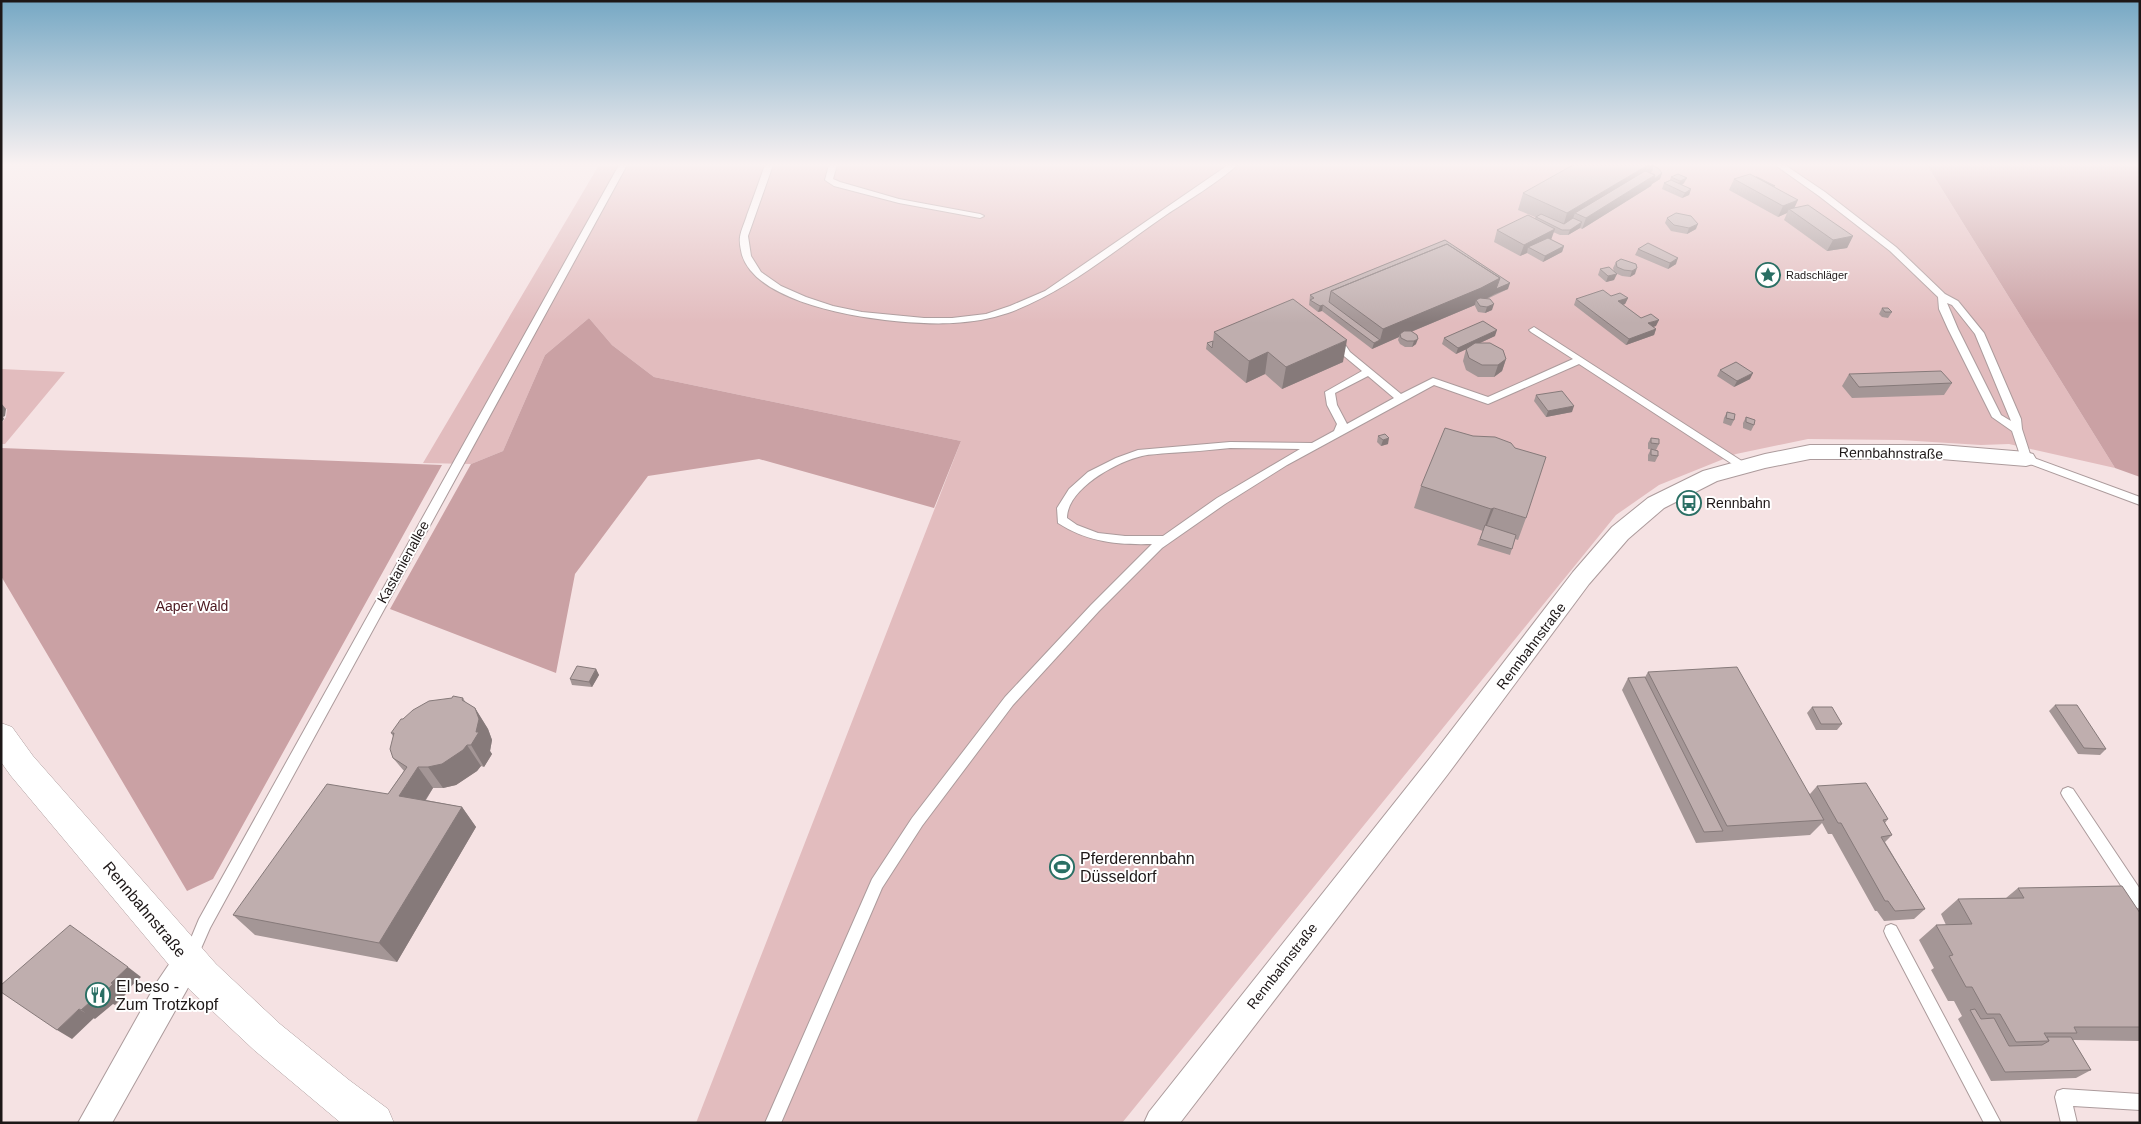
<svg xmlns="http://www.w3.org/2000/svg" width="2141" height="1124" font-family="Helvetica,sans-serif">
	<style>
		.green { fill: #e2bcbe }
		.forest { fill: #caa1a4 }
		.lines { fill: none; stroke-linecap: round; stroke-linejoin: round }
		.lane-casing { stroke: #ac9b9c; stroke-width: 2 }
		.street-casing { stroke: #ac9b9c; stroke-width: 2 }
		.secondary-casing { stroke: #ac9b9c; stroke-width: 1 }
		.lane { fill: #fff; fill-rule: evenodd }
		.street { fill: #fff; fill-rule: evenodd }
		.secondary { fill: #fff; fill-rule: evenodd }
		.wall { fill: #a49696 }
		.shaded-wall { fill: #867a7a }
		.building { fill: #bfaeae; stroke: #867a7a }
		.labels { text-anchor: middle; stroke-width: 4; stroke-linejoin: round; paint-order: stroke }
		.far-poi-label { font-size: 11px; fill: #1d1717; stroke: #fff; text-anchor: start }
		.street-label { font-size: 14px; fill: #1d1717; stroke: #fff }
		.poi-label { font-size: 14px; fill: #1d1717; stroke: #fff; text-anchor: start }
		.park-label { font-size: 14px; fill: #4b181f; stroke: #fff }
		.near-poi-label { font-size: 16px; fill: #1d1717; stroke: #fff; text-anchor: start }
		.near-street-label { font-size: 16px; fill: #1d1717; stroke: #fff }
	</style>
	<rect width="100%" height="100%" fill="#f5e2e3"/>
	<path class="green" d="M599,165H1927L2115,468L2009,444L1981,445L1900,440L1808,439L1736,454L1659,485L1616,515L1122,1123H696L961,441L654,377L612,345L589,318L545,355L503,451L471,464L423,463Z
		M1,369L65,372L5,444H1V424L6,417L7,409H1Z"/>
	<path class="forest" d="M1927,165H2140V477L2115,468Z
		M589,318L612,345L654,377L961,441L934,508L759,459L648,476L575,574L556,673L390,609L471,464L503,451L545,355Z
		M1,448L442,465L213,879L187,891L1,576Z"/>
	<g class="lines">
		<defs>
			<path id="lane" d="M619,165H627L210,928L196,960L191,962L186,960L184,955L199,919Z
				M765,165H773L748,236L751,256L761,272L781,286L806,297L833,306L862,312L924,318H952L986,314L1010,306L1045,291L1228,165H1237C1219,182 1187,201 1166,215C1115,250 1066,292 1008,313C990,319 972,322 953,323C903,326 760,312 742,255C741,250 739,243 740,237C741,230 745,222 747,215C753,199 759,182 765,165Z
				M829,165H837L833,179L840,182L899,199L980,214L984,216L980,218L899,203L834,186L825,180Z
				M1775,165H1785L1825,192L1896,247L1945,294L1958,301L1984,333L2021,419L2022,429L2031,457L2140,497V505L2022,461L2012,431L1992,417L1948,329L1939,309L1938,297L1890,251L1819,196ZM1947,303L1952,305L1975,334L2011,421L2001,415L1958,329Z
				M1534,327L1748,465L1749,467L1748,469H1740L1579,364L1488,404L1434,385L1287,465L1225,504L1162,548L1099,611L1013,705L922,826L882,888L781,1123H765L872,879L912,818L1005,697L1091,605L1152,544C1118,545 1087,542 1058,523L1057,508L1069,489L1088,472L1116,458L1138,450L1230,442L1312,443L1334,431L1337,424L1327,405L1325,392L1362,371L1344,356L1332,339L1334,337H1340L1350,352L1401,394L1433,378L1488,397L1573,359L1531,332L1529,330ZM1368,376L1394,398L1347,424L1337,405L1335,393ZM1230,448L1300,449L1217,498L1163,536H1125L1098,533L1077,525L1067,518C1067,489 1116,462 1142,456C1150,454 1160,454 1169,453C1189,452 1210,450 1230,448Z
				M2068,787L2073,789L2140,889V909L2135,907L2063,797L2061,793L2063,789Z
				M1891,924L1896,926L2001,1123H1984L1886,936L1884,931L1886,926Z
				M2063,1089L2140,1094V1110L2073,1106L2077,1123H2061L2055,1097L2057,1091Z"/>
			<path id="street" d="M1810,445H1941L2026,452L2033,454L2036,459L2033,464L2026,466L1941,459H1810L1765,468L1717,481L1664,508L1628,539L1589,584L1448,774L1180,1123H1144L1149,1112L1430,758L1573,572L1612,527L1648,498L1703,471L1765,454Z
				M188,947L198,951L203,961L112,1123H78L157,982L178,951Z"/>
			<path id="secondary" d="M1,723L12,727L33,756L216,964L280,1024L349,1080L388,1109L394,1123H341L254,1050L190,990L11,776L1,762Z"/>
		</defs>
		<use href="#lane" class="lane-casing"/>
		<use href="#street" class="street-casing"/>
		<use href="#secondary" class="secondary-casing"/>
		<use href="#lane" class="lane"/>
		<use href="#street" class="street"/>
		<use href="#secondary" class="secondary"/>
	</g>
	<path class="wall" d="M1654,165L1653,166L1662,173L1660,179L1652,184L1651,186L1582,229L1580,228L1568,235H1560L1553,232L1551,239L1564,246L1562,252L1543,262L1527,253L1520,256L1494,242L1497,230L1535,219V217L1518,210L1523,193Z
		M1671,177L1684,183L1682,185L1691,189L1689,195L1682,198L1662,189L1664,183L1670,180Z
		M1734,179L1774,187L1795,208L1853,236L1847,248L1827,251L1784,220L1787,213L1778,217L1729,190Z
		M1667,218L1696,229L1687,234L1671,231L1665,223Z
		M1445,240L1508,289L1487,299L1492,310L1485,313L1478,312L1475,306V305L1411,332L1416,344L1412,347H1405L1400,344L1398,340L1399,337L1372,349L1322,311L1318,312L1309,305L1310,295Z
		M1638,249L1676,264L1668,269L1635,255Z
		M1621,259L1635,274L1630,277L1622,276L1615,273L1614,280L1606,282L1598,275L1600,269L1614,272L1613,268L1616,262Z
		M1611,296L1628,298L1625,304L1623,305L1641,318L1656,326L1653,327L1656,329L1654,335L1626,345L1574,305L1576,299Z
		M1882,308L1892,312L1888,318L1882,317L1879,314Z
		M1214,332L1343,362L1282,389L1265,374L1246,383L1206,349L1207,343L1213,341Z
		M1495,336L1480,343L1506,359L1502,371L1494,377H1478L1466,370L1463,361L1466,349L1456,354L1442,344L1444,338Z
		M1720,370L1750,379L1734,387L1717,376Z
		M1849,374L1952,383L1944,395L1852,398L1842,386Z
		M1536,395L1572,412L1546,417L1534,401Z
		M1727,412L1734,420L1731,426L1723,423L1724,418Z
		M1746,417L1754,425L1751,431L1743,428V423Z
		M1378,436L1388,444L1381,446L1377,442Z
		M1651,438L1659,444L1656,450L1648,449V443Z
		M1651,449L1658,456L1655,462L1648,461V455Z
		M1421,486L1526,518L1518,540L1515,539L1510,555L1477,545L1483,531L1414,508Z
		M596,669L599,675L592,687L572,685L570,679Z
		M1648,672L1810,794L1817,786L1888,819L1885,823L1892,835L1885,842L1925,909L1914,919L1884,921L1877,911H1875L1832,834H1828L1822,823L1810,835L1696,843L1622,690L1628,678L1645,677Z
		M463,698L466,703L475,708L488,729L492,740L490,751L492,754L484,767L481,766L477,771L456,785L443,788H433L426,800L462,807L476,827L397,962L255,935L233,915L388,794L404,771L393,758V736L391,733L403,719Z
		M2055,705L2106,749L2100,755L2078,754L2049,711Z
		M1812,707L1842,724L1837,730H1816L1807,713Z
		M2018,888L2140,913V1041L2073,1040L2091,1070L2076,1078L1991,1081L1958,1019L1962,1016L1954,1001H1948L1931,970L1934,968L1919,940L1936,925H1946L1941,914L1958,899L2006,898Z"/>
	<path class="shaded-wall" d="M1648,165H1654L1650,176L1575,213L1571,224L1562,230L1567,213Z
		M1662,173L1660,179L1652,184L1651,186L1582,229L1586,218L1655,175Z
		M1687,178L1684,183L1678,187L1680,181Z
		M1691,189L1689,195L1682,198L1685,193Z
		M1798,200L1793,211L1789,209L1787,213L1778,217L1783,206Z
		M1582,222L1580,228L1568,235L1570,230Z
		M1698,224L1696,229L1687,234L1689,228Z
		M1555,229L1551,240L1528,247L1527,253L1520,256L1524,245Z
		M1853,236L1847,248L1827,251L1833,240Z
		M1564,246L1562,252L1543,262L1545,256Z
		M1678,258L1676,264L1668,269L1670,263Z
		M1637,268L1635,274L1630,277L1632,271Z
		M1617,274L1614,280L1606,282L1608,276Z
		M1500,278L1510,283L1508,289L1495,294L1478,303L1476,300L1475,305L1401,336L1400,334L1399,337L1372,349L1374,343L1380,340L1383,329Z
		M1628,298L1625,304L1616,307L1618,301Z
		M1494,304L1492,310L1485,313L1487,307Z
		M1323,305L1322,311L1318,312L1320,306Z
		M1659,320L1656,326L1646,329L1648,323Z
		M1656,329L1654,335L1626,345L1629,339Z
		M1497,330L1495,336L1456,354L1458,348Z
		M1418,339L1416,344L1412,347L1414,341Z
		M1347,340L1343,362L1282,389L1286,367Z
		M1268,352L1265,374L1246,383L1249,361Z
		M1506,359L1502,371L1494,377L1498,365Z
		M1753,373L1750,379L1734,387L1737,381Z
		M1,403L6,409L5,416L3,417L4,419L1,423Z
		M1574,406L1572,412L1546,417L1548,411Z
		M1389,438L1388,444L1381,446L1383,440Z
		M1494,508L1485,530L1483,531L1491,509Z
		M596,669L599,675L592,687L589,682Z
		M475,708L488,729L492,740L490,751L492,754L484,767L471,745L476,732Z
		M467,745L481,766L477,771L456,785L443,788L428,767Z
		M418,767L433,788L415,816L399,796Z
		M462,807L476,827L397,962L379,943Z
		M128,967L141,977L124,993L126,994L115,1005L113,1004L95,1019L81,1010Z
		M79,1009L94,1018L72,1039L57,1030Z"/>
	<path class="building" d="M1573,165H1648L1567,213L1523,193Z
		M1653,166L1658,168L1662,173L1654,179L1655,175L1649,172L1652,171Z
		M1645,171L1655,175L1586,218L1575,213Z
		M1678,174L1687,178L1680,181L1671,177Z
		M1750,174L1798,200L1783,206L1734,179Z
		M1756,177H1757L1775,186H1773Z
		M1671,180L1691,189L1685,193L1664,183Z
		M1808,205L1853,236L1833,240L1789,209Z
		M1676,213L1691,216L1698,224L1689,228L1674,225L1667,218Z
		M1541,214L1564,224L1573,218L1582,222L1570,230H1562L1536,217Z
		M1528,215L1555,229L1524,245L1497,230Z
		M1548,238L1564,246L1545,256L1528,247Z
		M1445,240L1510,283L1496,289L1500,278L1447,244L1331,291L1329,302L1380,340L1374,343L1323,305L1320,306L1310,300L1314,298L1310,295Z
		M1648,243L1678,258L1670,263L1638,249Z
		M1447,244L1500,278L1481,288L1383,329L1331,291Z
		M1621,259L1636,264L1637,268L1632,271L1624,270L1617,267L1616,262Z
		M1609,267L1617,274L1608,276L1600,269Z
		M1603,290L1611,296L1620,293L1628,298L1618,301L1641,318L1651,314L1659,320L1648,323L1656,329L1629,339L1576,299Z
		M1480,298L1490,299L1494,304L1487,307L1480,306L1476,300Z
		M1293,299L1347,340L1286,367L1268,352L1249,361L1214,332Z
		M1882,308H1888L1892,312H1885Z
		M1483,321L1497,330L1458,348L1444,338Z
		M1404,331H1411L1417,335L1418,339L1414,341H1407L1401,338L1400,334Z
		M1213,341L1212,348L1207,343Z
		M1475,343H1490L1503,350L1506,359L1498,365H1482L1469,358L1466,349Z
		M1736,362L1753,373L1737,381L1720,370Z
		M1941,371L1952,383L1859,387L1849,374Z
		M1562,391L1574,406L1548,411L1536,395Z
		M1727,412L1735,414L1734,420L1726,418Z
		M1746,417L1755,420L1754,425L1746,422Z
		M1445,428L1473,436L1495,437L1511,443L1515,448L1546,457L1526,518L1494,508L1491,509L1421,486Z
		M1385,434L1389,438L1383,440L1378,436Z
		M1651,438L1659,439V444L1651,443Z
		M1651,449L1658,451V456L1651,455Z
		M1485,525L1516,535L1512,549L1480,539Z
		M577,666L596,669L589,682L570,679Z
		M1737,667L1824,820L1727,826L1648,672Z
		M1645,677L1723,831L1704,832L1628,678Z
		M453,696L463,698L462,700L475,708L479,719L476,732H479L471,745H467L463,750L442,764L428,767H418L399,796L462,807L379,943L233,915L327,784L388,794L407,767L393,758L390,749L394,733H391L401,719H403L413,710L429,701L452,698Z
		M2055,705H2077L2106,749L2084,748Z
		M1812,707H1832L1842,724H1821Z
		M1866,783L1888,819L1883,820L1892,835L1881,837L1925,909L1895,911L1888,901H1885L1841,823H1838L1817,786Z
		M2122,886L2140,913V1027H2074L2077,1033H2044L2049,1041L2016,1042L2000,1014H1987L1972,987H1966L1949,956L1953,955L1936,925L1972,924L1958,899L2024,898L2018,888Z
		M70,925L128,967L111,983L113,984L101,996L99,994L81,1010L79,1009L57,1030L1,992V985Z
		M1975,1009L1981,1019L1994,1018L2009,1046L2042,1045L2049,1041L2047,1037H2071L2091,1070L2005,1072L1970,1010Z"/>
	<linearGradient id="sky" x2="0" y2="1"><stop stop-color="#76a8c4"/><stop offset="0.51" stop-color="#faf2f2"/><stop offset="1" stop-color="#faf2f2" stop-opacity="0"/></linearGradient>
	<rect width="2141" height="323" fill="url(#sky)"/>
	<defs>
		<symbol id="sight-ring" viewBox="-11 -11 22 22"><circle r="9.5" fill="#fff" stroke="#296f64" stroke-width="1.5"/><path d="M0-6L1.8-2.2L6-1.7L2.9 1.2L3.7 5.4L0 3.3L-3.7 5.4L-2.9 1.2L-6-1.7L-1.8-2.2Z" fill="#296f64"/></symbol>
		<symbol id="bus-ring" viewBox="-11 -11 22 22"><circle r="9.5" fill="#fff" stroke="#296f64" stroke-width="1.5"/><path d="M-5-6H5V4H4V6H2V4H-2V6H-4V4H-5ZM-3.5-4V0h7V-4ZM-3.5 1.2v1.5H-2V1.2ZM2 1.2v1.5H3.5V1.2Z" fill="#296f64"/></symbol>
		<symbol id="stadium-ring" viewBox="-11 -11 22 22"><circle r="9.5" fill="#fff" stroke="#296f64" stroke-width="1.5"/><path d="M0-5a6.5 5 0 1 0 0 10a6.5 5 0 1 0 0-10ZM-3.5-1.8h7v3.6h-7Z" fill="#296f64"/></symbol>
		<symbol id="restaurant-ring" viewBox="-11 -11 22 22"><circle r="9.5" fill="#fff" stroke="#296f64" stroke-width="1.5"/><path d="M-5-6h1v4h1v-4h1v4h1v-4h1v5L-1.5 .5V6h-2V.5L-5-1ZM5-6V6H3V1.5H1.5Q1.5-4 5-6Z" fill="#296f64"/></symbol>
	</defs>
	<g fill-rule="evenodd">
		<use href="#sight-ring" x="1754" y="261" width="28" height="28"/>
		<use href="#bus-ring" x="1675" y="489" width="28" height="28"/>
		<use href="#stadium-ring" x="1048" y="853" width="28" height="28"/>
		<use href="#restaurant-ring" x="84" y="981" width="28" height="28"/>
	</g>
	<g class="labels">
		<g class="far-poi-label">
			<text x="1786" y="279">Radschläger</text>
		</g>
		<g class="street-label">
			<text transform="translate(1891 453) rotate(1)" y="5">Rennbahnstraße</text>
			<text transform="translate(403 562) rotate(-61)" y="5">Kastanienallee</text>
			<text transform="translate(1531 646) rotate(-53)" y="5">Rennbahnstraße</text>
			<text transform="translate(1282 966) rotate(-52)" y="5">Rennbahnstraße</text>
		</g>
		<g class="poi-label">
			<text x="1706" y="508">Rennbahn</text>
		</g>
		<g class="park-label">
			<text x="192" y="611">Aaper Wald</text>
		</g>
		<g class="near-poi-label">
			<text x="1080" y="864">Pferderennbahn<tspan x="1080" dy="18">Düsseldorf</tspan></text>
			<text x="116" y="992">El beso -<tspan x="116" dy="18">Zum Trotzkopf</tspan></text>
		</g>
		<g class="near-street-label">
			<text transform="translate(145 909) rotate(50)" y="6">Rennbahnstraße</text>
		</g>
	</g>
	<rect width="2141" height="1124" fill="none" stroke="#1d1717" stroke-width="5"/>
</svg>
